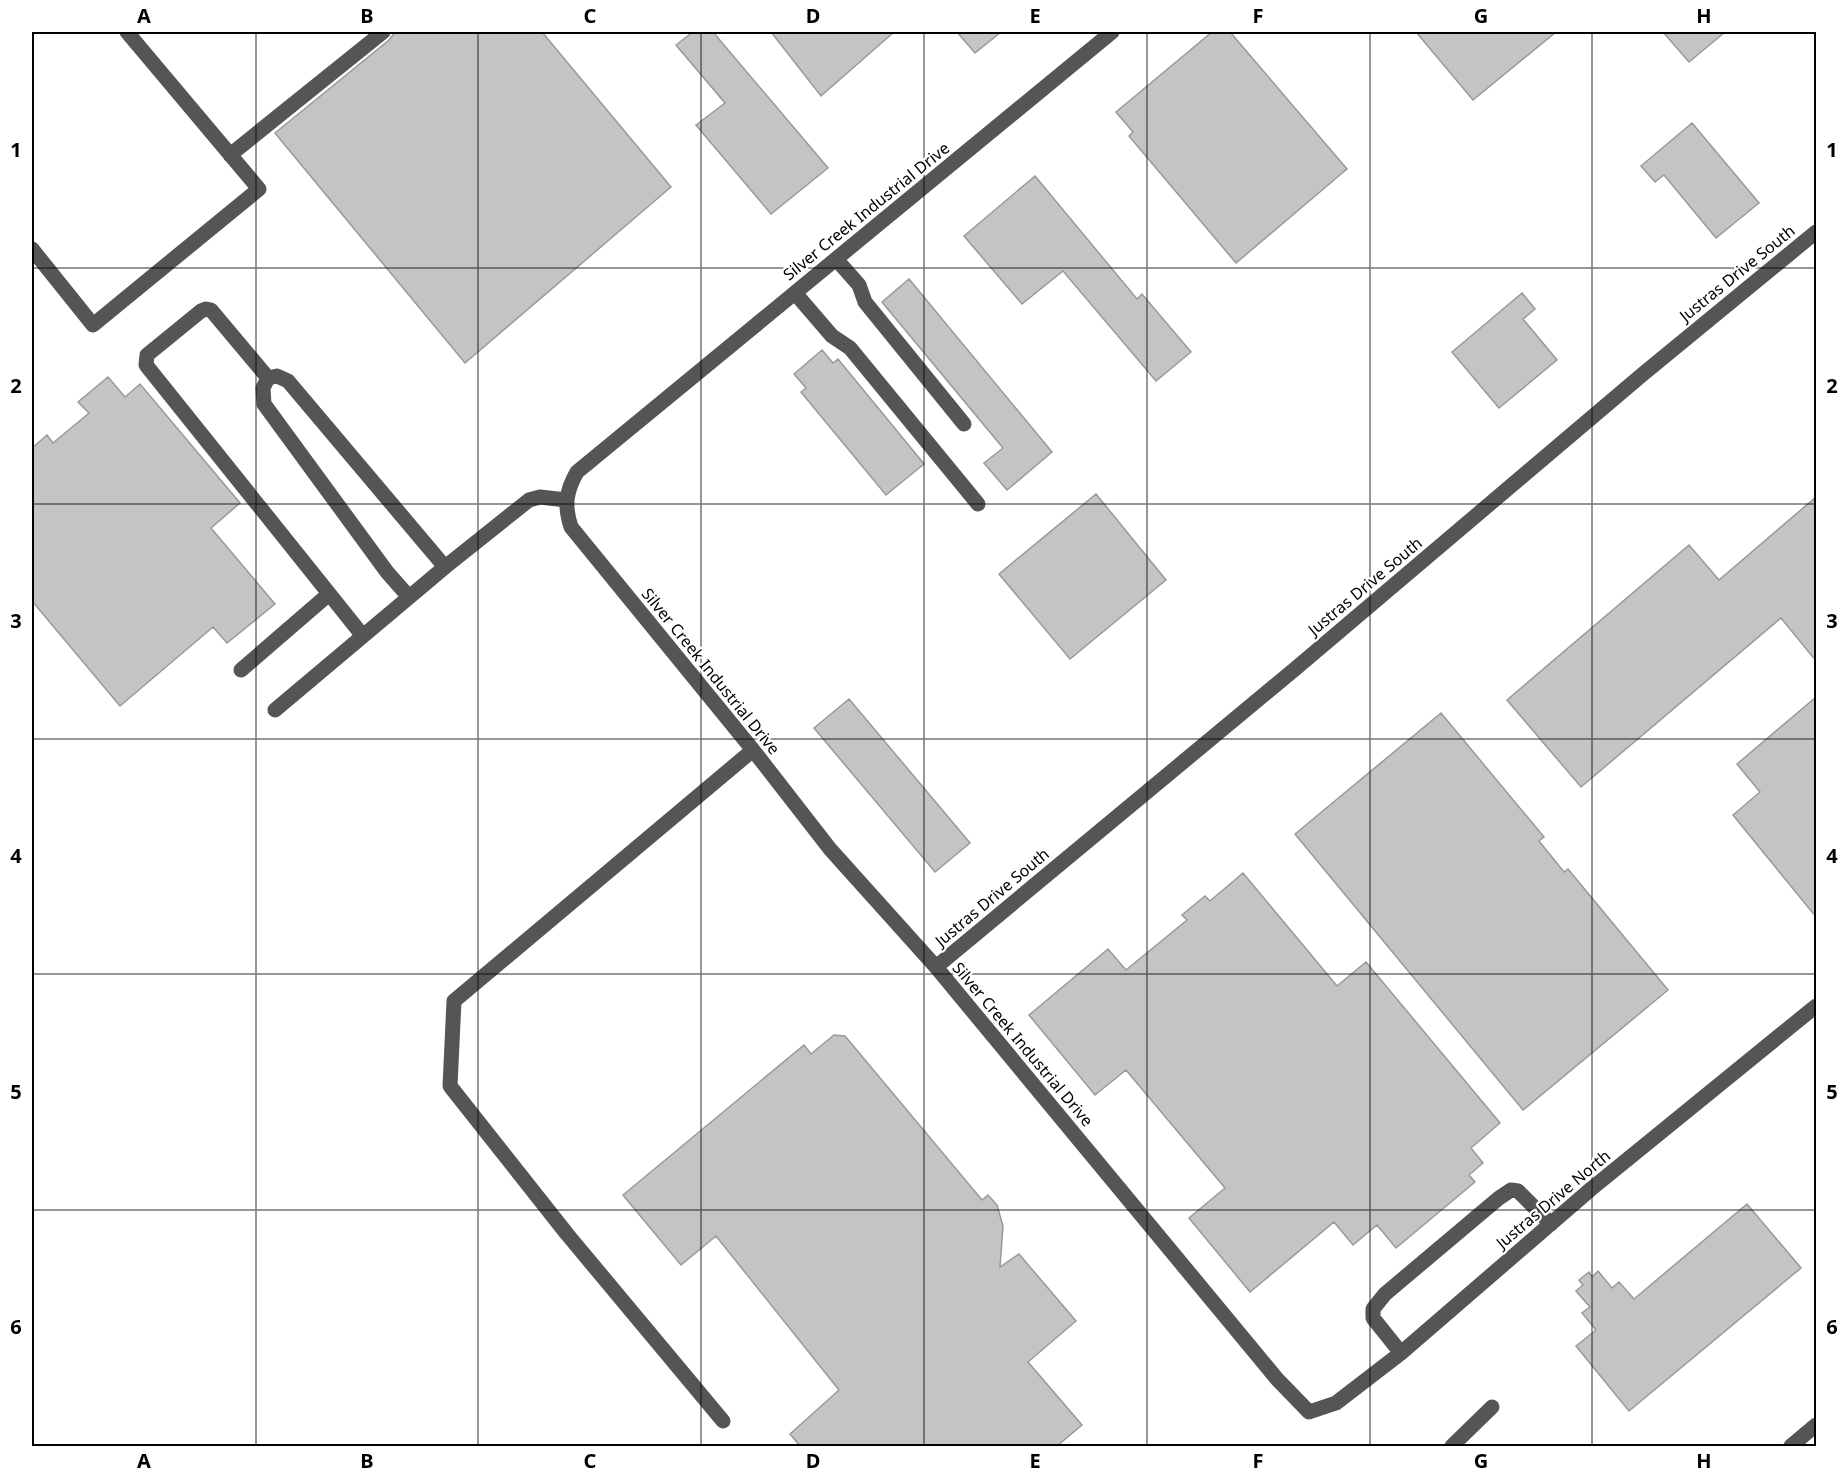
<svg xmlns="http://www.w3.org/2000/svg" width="1848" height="1478" font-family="'Noto Sans',sans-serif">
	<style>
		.building { fill: #c4c4c4; stroke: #999; stroke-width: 1.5 }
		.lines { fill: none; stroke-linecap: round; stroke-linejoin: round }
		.minor { stroke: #555; stroke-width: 15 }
		.grid { fill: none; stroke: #000; stroke-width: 1.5; stroke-opacity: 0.55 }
		.labels { text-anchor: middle; stroke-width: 4.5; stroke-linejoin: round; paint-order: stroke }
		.street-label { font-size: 16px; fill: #000; stroke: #fff }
		.neatline { fill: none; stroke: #000; stroke-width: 2 }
		.grid-label { font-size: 20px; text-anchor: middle; font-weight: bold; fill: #000 }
	</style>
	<rect width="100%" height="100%" fill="#fff"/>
	<path class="building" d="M395,32H542L671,187L465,363L275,133L389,40Z
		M693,32H713L828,168L771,214L696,125L725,103L676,45Z
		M771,32H894L821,96Z
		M957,32H1001L975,53Z
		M1212,32H1230L1347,169L1236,263L1129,136L1133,132L1116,112Z
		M1416,32H1556L1473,100Z
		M1663,32H1725L1689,62Z
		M1692,123L1759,203L1716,238L1664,175L1655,182L1641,166Z
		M1035,176L1137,299L1142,294L1191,352L1156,381L1063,271L1022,304L964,236Z
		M909,279L1052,452L1007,490L984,463L1003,448L882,302Z
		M1522,293L1535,309L1523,319L1557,360L1499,408L1452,352Z
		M822,350L833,363L838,359L924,464L886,495L801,392L806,388L794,374Z
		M108,377L125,397L140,384L240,503L211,528L275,604L227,643L213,627L120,706L32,601V448L47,435L53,443L89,413L78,402Z
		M1096,494L1166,580L1070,659L999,574Z
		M1816,497V661L1781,618L1581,787L1507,700L1689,545L1719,580Z
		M1816,697V917L1733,815L1760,792L1737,764Z
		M849,699L970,843L935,872L814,728Z
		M1441,713L1544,837L1539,841L1564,872L1568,869L1668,990L1523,1110L1295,834Z
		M1243,873L1337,986L1366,962L1500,1123L1471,1148L1483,1163L1469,1175L1475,1182L1396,1248L1377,1225L1353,1245L1334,1222L1250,1292L1189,1218L1225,1188L1126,1070L1095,1095L1029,1015L1108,949L1126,970L1187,920L1182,915L1205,896L1210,901Z
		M834,1035L845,1036L982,1200L988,1195L997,1205L1003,1226L1000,1267L1019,1254L1076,1321L1028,1362L1082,1425L1057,1446H800L790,1434L839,1390L716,1236L681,1265L623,1195L804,1045L811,1054Z
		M1747,1204L1801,1268L1629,1411L1576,1346L1596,1330L1582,1313L1590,1307L1576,1291L1583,1285L1579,1280L1589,1272L1592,1277L1598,1271L1612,1288L1619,1282L1634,1299Z"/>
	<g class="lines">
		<path class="minor" d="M1112,32L577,472C566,491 564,506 571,527L753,750L830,849L936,967L1277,1379L1309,1412L1336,1403L1401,1353L1591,1189L1816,1006
			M230,155L383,32
			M32,249L93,325L259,189L127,32
			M836,259L859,285L865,302L964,424
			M795,293L832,336L850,348L978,504
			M268,378L263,388L264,404L387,572L409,597
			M363,636L146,365L147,355L201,311L206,309L211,310L268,378L277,376L288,381L445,567
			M241,670L329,594
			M275,710L445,567L529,500L540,497L566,500
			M936,967L1295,669L1643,374L1816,232
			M1401,1353L1373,1318V1309L1385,1294L1499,1198L1511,1190L1518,1191L1551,1224
			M723,1421L567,1234L450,1086L454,1001L753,750
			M1452,1446L1492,1407
			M1791,1446L1816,1425"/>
	</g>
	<path class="grid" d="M256,32V1446M478,32V1446M701,32V1446M924,32V1446M1147,32V1446M1370,32V1446M1592,32V1446M32,268H1816M32,504H1816M32,739H1816M32,974H1816M32,1210H1816"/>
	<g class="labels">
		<g class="street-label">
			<text transform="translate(866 211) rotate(-39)" y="6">Silver Creek Industrial Drive</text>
			<text transform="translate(1737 273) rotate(-39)" y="6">Justras Drive South</text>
			<text transform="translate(1365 586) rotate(-40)" y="6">Justras Drive South</text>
			<text transform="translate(711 671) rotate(51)" y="6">Silver Creek Industrial Drive</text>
			<text transform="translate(992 897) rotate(-40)" y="6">Justras Drive South</text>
			<text transform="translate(1023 1044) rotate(50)" y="6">Silver Creek Industrial Drive</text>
			<text transform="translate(1553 1199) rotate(-40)" y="6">Justras Drive North</text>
		</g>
	</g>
	<rect width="1848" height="1478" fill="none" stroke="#ffffff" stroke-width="66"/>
	<rect x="33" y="33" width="1782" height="1412" class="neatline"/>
	<g class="grid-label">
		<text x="144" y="23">A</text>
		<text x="367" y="23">B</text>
		<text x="590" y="23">C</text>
		<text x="813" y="23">D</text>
		<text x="1035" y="23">E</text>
		<text x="1258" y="23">F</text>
		<text x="1481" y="23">G</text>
		<text x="1704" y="23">H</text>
		<text x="16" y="157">1</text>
		<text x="1832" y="157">1</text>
		<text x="16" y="393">2</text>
		<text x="1832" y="393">2</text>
		<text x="16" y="628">3</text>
		<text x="1832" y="628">3</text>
		<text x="16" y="863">4</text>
		<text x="1832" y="863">4</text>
		<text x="16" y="1099">5</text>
		<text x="1832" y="1099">5</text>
		<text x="16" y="1334">6</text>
		<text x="1832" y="1334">6</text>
		<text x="144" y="1468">A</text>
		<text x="367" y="1468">B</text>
		<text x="590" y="1468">C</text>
		<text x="813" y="1468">D</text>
		<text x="1035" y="1468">E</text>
		<text x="1258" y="1468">F</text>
		<text x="1481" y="1468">G</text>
		<text x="1704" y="1468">H</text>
	</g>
</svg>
